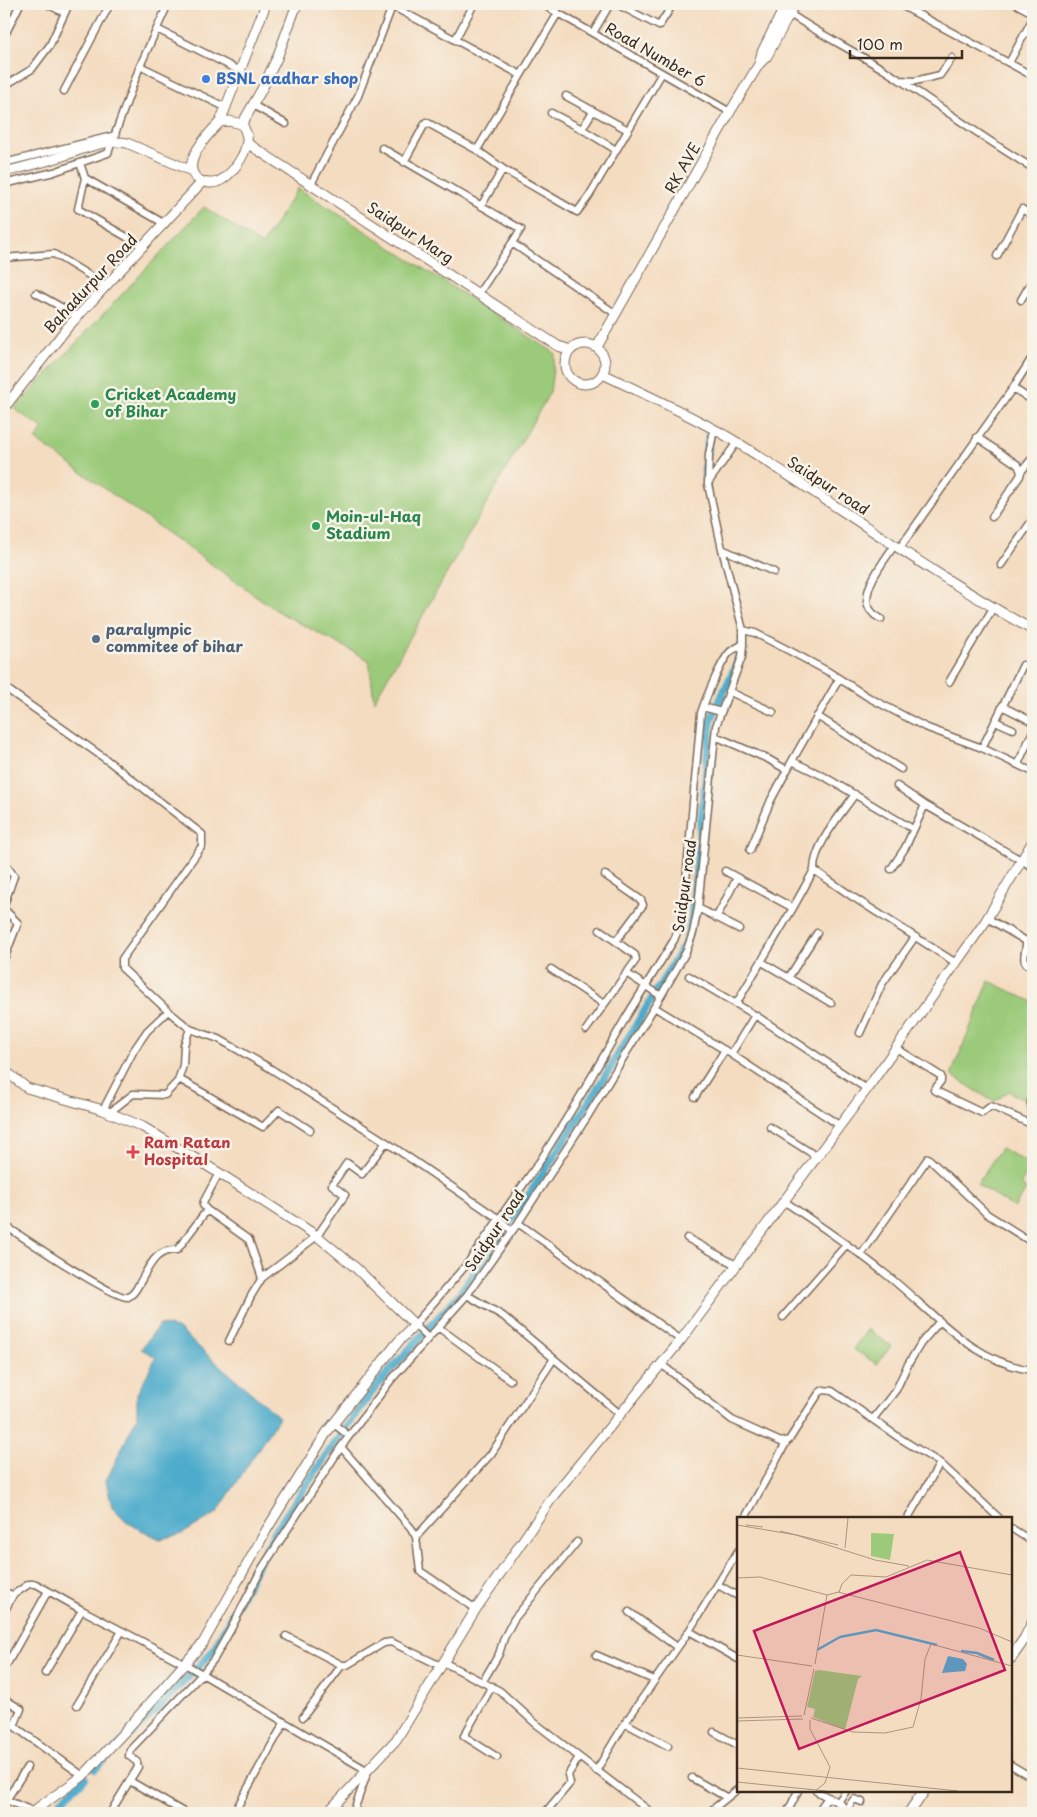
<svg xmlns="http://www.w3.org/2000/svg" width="1037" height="1817" font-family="'Playpen Sans',sans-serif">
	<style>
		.green { fill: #9bcb7a; stroke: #6b7a4c }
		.water { fill: #4eaccc; stroke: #446b75 }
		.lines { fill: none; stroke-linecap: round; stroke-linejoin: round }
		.canal { stroke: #4eaccc; stroke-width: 8 }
		.street-casing { stroke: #7c6857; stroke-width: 9 }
		.secondary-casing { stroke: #7c6857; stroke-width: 11 }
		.primary-casing { stroke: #7c6857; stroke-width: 12 }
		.street { stroke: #fff; stroke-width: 6 }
		.secondary { stroke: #fff; stroke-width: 9 }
		.primary { stroke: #fff; stroke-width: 10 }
		.shop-dot { fill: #3f7fe0; stroke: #f7f3e8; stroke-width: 2 }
		.leisure-dot { fill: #2e9e5b; stroke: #f7f3e8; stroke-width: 2 }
		.service-dot { fill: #5c6f8a; stroke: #f7f3e8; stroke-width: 2 }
		.health-dot { fill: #e0444e; stroke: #f7f3e8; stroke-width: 2 }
		.labels { text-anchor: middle; stroke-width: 5; stroke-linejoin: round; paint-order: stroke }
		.street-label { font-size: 15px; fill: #3b2a1e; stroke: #f7f3e8 }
		.shop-label { font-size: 15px; font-weight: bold; fill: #366cbe; stroke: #f7f3e8; text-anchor: start }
		.leisure-label { font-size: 15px; font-weight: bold; fill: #27864d; stroke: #f7f3e8; text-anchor: start }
		.service-label { font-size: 15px; font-weight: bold; fill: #4e5e75; stroke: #f7f3e8; text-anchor: start }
		.health-label { font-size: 15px; font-weight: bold; fill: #be3a42; stroke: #f7f3e8; text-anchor: start }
		.inset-river { fill: none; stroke: #4eaccc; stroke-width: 2.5 }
		.inset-road { fill: none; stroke: #aa957f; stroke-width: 1 }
		.view { fill: #c2185b; fill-opacity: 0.15; stroke: #c2185b; stroke-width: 2.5 }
		.inset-edge { fill: none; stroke: #3b2a1e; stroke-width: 2.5 }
	</style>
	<rect width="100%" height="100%" fill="#f7f3e8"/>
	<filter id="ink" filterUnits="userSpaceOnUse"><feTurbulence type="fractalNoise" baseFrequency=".02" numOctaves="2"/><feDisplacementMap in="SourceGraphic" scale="10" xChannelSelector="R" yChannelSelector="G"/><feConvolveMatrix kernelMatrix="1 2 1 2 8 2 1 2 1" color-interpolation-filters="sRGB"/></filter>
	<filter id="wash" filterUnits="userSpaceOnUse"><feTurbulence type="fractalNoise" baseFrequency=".0096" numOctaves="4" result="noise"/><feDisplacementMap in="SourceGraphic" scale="20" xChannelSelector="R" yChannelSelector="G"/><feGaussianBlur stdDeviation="1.12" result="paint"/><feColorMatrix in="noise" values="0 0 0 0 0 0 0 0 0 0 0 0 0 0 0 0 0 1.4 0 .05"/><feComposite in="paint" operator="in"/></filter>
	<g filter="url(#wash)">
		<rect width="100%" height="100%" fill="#f4dcc0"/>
		<path class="green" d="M298,188L555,353L550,392L374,701L369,660L279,612L36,440L43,428L14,409L204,207L262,245Z
			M989,981L1033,1002V1084L1025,1101L1009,1091L994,1102L951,1075Z
			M1001,1148L1033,1166L1021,1183L1026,1190L1014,1208L977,1184Z
			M868,1329L891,1346L877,1364L853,1349Z"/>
		<path class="water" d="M159,1325L177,1328L279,1417L217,1513L182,1534L160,1539L137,1528L126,1521L112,1507L106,1481L137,1417V1394L156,1357L141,1349Z"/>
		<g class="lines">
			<path class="canal" d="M707,490C702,470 707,450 710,430
				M95,1769L160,1706L213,1651L274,1533L328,1453L377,1385L458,1296L529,1195L603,1080L686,942L692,917L711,720L738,661L740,648
				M49,1813L85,1778"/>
		</g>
	</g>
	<g filter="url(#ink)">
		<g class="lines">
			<defs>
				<path id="street" d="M47,4L65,13
					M542,4L730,112
					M617,4L659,26L673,4
					M899,4L1033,76
					M1016,4L1033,13
					M392,6L521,75L558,13
					M787,12C819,34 854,51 886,71C936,103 982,138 1033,168
					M157,29L240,71
					M593,33L610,4
					M4,37L20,4
					M455,40L474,4
					M1009,63L1033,18
					M140,66L225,107
					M900,80L915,81L940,75L952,58
					M4,86L32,69L50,45L69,4
					M64,91L110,4
					M566,96L628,130
					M253,105L286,124
					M551,113L582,129L616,150
					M582,129L593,111
					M382,148L521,229L512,243L616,314
					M477,150L521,75
					M404,162L426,122L477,150L503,169L481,206
					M4,163L116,135
					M80,163L85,178L78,209L144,247
					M503,169L577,212L589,196L662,73
					M85,178L165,224
					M4,184L54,172L108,153L140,66L168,4
					M311,184L358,96L393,4
					M997,256L1022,209L1033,216
					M4,258L54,254L105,285
					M36,293L77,316
					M479,293L512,243
					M1021,300L1033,279
					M1033,356L1013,388L1033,401
					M977,437L1018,465L1021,472L1020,476L992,517
					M1021,472L1033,457
					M708,483L737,442
					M722,549L774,572
					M899,549L1013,388
					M1001,565L1033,519
					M881,619C878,617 874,615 872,612C856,595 884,561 894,546
					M743,630L755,633L790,651L829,672L868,697L925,727L982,748L1033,772
					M949,682L993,608
					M4,687L107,760L202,834V846L122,959V968L168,1011L190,1029L219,1039L268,1067L386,1142L499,1219L512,1231
					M728,691L773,712
					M1002,706L1033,722
					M703,707L721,712
					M817,716L901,769
					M995,721L1013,729
					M715,736L768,759L787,770
					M982,748L1023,665
					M792,761L825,777L913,829
					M1018,764L1033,731
					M897,786L925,805L1033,867
					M750,850L771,800L792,761L839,679
					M4,862L14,876L4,905
					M891,869L905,848L925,805
					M814,870C814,844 841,815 855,794
					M725,871L793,908L736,1004
					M605,875L641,900L643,905L616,941
					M698,908L739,929
					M793,908L814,870L853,897L956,963
					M4,909L18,923L4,959
					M716,918L737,878
					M987,918L1026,941C1027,953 1018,962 1033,968
					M1026,947L1033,933
					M762,962L831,1003
					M551,969L604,1004
					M626,973L661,996
					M689,976L755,1015L867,1089
					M789,977L817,933
					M654,1007L731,1054L839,1125
					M586,1030L636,960L635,955L600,930
					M860,1033L882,984L915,937
					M896,1048L941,1076V1081L934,1090L982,1113L991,1106L1033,1125
					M731,1054L755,1015
					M179,1079L263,1127L279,1110L310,1130
					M1033,1083L1031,1103L1033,1118
					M695,1097L725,1050
					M103,1110L134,1050L147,1031L168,1011
					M109,1113L133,1094L165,1095L178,1081L183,1065L184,1045L190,1029
					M770,1127L816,1156
					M219,1173L204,1201L203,1205L207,1210L249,1240L262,1278
					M784,1201C817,1224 851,1246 883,1272C930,1308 971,1363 1033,1370
					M518,1223L681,1340
					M4,1228H9C24,1238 116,1300 128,1297C132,1295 136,1290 138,1286C149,1268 154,1249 177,1250L207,1210
					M687,1238L736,1265
					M861,1255L928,1158L987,1214L1033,1243
					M467,1295L503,1316L620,1414
					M783,1317L847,1244
					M415,1324L467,1264L540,1161L581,1095L628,1014L674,940L681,923L685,892L701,713C705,700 721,661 730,652C733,649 739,647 743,644
					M415,1325L428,1338
					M438,1327L510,1380
					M229,1341L251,1296L262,1278L317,1236L345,1195L332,1185L347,1163L362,1174L386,1142
					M661,1364L732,1420L781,1442L789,1440L819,1393L823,1390L832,1391L898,1437L940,1463L999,1518
					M873,1419L896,1390L907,1366L921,1343L940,1321
					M334,1424L349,1436
					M341,1447L411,1528L416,1537L420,1571L476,1609
					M745,1518L787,1441
					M908,1518L940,1463
					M1011,1528L1033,1542
					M416,1537L491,1454L553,1360
					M738,1551L689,1631L738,1659
					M718,1585L738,1596
					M4,1592L13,1595L29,1584H36L82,1610L185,1664L368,1771L353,1813
					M4,1612L13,1595
					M629,1612L677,1647
					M286,1636L342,1665H347L384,1643L391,1642L441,1666
					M596,1655L654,1680
					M443,1662L500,1691L535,1723L652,1813
					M7,1664L48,1591
					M45,1673L82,1610
					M483,1681L499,1654L504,1638L514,1619L577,1542
					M492,1686L464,1736L497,1757
					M4,1699L21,1709L14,1726L83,1776
					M77,1705L122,1631
					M303,1717L342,1665
					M625,1723L668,1746
					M714,1732L738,1745
					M1011,1765L1033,1778
					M596,1771L625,1723L689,1631
					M692,1778L726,1797
					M130,1781L185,1813
					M816,1791L841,1804L844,1808V1813
					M4,1799L37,1813
					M838,1802L846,1791
					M4,1804L27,1767
					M110,1813L138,1767L137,1762L129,1756L130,1750L202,1674L214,1659L231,1629L261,1570L341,1447L391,1380L467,1295L518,1223L589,1114L661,996L686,952L693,933L698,908L716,726L742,657L743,644V630L722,549L708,484L709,454L714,430
					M234,1813L284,1723
					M545,1813L570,1783L568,1775L579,1757
					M708,1813L738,1789
					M787,1813L798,1791
					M817,1813L828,1797
					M844,1813L854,1799L862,1802"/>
				<path id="secondary" d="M759,64L762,52L786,4
					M229,121L242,124C245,130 248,135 247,142C245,156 231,177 217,182C212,184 204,183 199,180C177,166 209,133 220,122Z
					M220,122L266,4
					M242,124L262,89L277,58L297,4
					M247,143L558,346L571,350
					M4,172C20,168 37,164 53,159C76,153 102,138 127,143L192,171
					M565 364a20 20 0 1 1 40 0a20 20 0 1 1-40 0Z
					M597,347L730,112L759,64L767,56L795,4
					M603,374C648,396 696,417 738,443C837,505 931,574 1033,630
					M4,408L67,328L202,182
					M4,1070L27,1088L103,1110L143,1127L219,1173L317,1236L356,1268L415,1325L398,1342L327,1432L267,1529L203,1643L127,1729L83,1776L39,1807L34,1813
					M327,1813L396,1740L476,1609L554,1495L681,1340L867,1089L985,922L1033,841"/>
				<path id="primary" d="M1011,1658L1025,1638L1033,1622
					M909,1813L924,1791"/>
			</defs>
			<use href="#street" class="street-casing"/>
			<use href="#secondary" class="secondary-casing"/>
			<use href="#primary" class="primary-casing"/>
			<use href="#street" class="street"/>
			<use href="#secondary" class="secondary"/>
			<use href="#primary" class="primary"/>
		</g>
	</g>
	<circle class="shop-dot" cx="206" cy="79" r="5"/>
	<g class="leisure-dot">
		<circle cx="95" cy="404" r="5"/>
		<circle cx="316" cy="526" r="5"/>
	</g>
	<circle class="service-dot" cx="96" cy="639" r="5"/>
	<path class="health-dot" d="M130.5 1144.5h5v5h5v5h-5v5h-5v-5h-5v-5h5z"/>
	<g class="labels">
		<g class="street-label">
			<text transform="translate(655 55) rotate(30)" y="5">Road Number 6</text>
			<text transform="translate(683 168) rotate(-60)" y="5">RK AVE</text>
			<text transform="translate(410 233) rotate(33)" y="5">Saidpur Marg</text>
			<text transform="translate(91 284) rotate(-47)" y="5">Bahadurpur Road</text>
			<text transform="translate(828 486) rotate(33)" y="5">Saidpur road</text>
			<text transform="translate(685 886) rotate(-82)" y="5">Saidpur road</text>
			<text transform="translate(495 1231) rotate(-56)" y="5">Saidpur road</text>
		</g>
		<g class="shop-label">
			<text x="216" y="84">BSNL aadhar shop</text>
		</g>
		<g class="leisure-label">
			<text x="105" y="400">Cricket Academy<tspan x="105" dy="17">of Bihar</tspan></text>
			<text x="326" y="522">Moin-ul-Haq<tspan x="326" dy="17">Stadium</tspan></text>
		</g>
		<g class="service-label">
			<text x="106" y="635">paralympic<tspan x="106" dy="17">commitee of bihar</tspan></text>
		</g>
		<g class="health-label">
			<text x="144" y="1148">Ram Ratan<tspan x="144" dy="17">Hospital</tspan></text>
		</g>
	</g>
	<g transform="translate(737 1517)">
		<rect width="275" height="275" fill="#f4dcc0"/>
		<path d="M134,16L157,17L153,43L134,39ZM82,153L125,159L121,162L108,213L76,200L78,192L70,190L78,154Z" fill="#9bcb7a"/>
		<path d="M211,139L226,142L230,147L228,154L205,156Z" fill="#4eaccc"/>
		<path class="inset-river" d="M103,120L139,113L200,128M80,133L103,120M224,134L240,136L257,143"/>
		<path class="inset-road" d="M0,8L59,18L138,43L172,49M9,8L26,10M43,14L101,28M108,31L111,1M0,61L23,60L90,78L102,75L105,67L114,58L149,60L190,43L275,58M101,75L242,111L275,125M0,138L75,149M78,147L90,78M67,198L77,152M0,201L65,199M74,201L116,215L148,216L176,210L184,182L188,142L194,127L275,149M73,203V212L93,250L88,266L79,273M0,204L66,202M0,251L221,274M0,265L89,274"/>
		<path class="view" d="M223,35L268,153L62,232L17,114Z"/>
		<rect width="275" height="275" class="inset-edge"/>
	</g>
	<rect width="1037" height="1817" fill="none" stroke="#f7f3e8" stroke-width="20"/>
	<path d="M850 50v8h112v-8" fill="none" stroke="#3b2a1e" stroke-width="2.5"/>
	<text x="857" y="50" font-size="15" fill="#3b2a1e" stroke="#f7f3e8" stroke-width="4" paint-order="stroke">100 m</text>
</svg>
